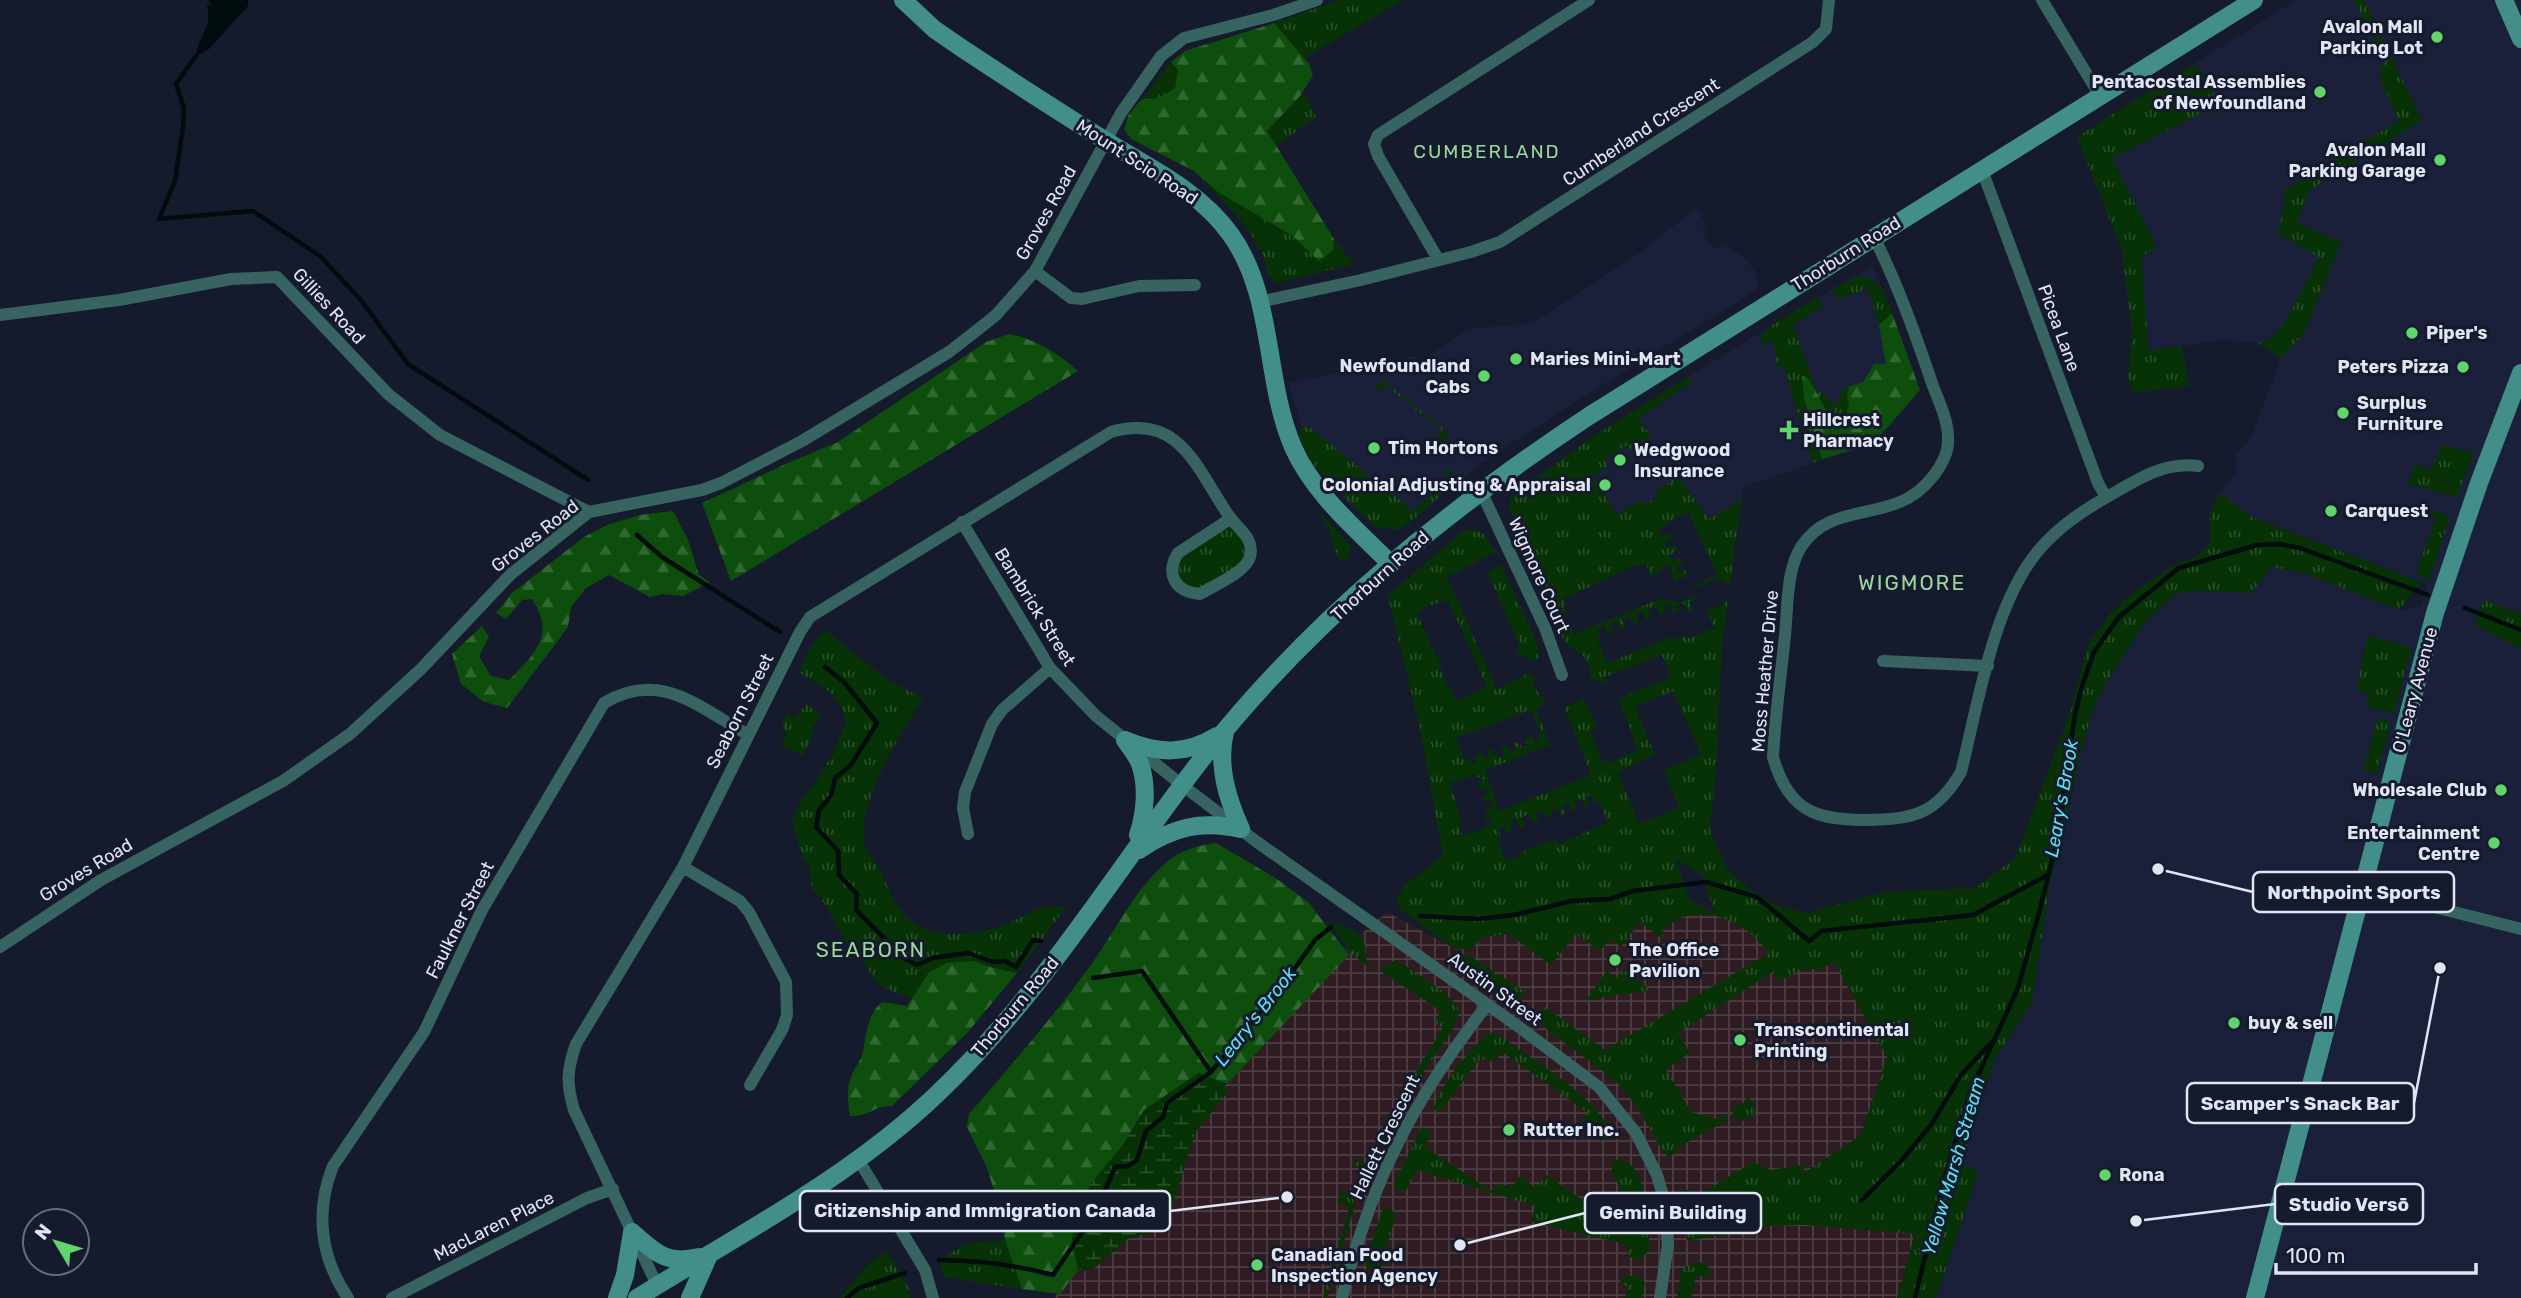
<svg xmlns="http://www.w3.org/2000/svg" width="2521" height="1298" font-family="Rubik,sans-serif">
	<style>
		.built { fill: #1a2039 }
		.industrial { fill: url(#industrial-grid) }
		.grass { fill: url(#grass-tufts); fill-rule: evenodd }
		.forest { fill: url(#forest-firs) }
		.wetland { fill: url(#wetland-marsh) }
		.water { fill: #000c0d }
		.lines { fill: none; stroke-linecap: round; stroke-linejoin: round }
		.stream { stroke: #000c0d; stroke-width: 4.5 }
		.street { stroke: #376460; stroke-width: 12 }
		.secondary { stroke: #418f88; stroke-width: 18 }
		.poi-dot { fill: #60d56b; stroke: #151a2d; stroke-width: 2.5 }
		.labels { text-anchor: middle; stroke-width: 6; stroke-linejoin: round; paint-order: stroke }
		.poi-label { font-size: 18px; font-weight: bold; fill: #e1e5f3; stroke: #151a2d; text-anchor: start }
		.street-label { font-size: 18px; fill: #e1e5f3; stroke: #151a2d }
		.neighbourhood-label { font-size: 19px; letter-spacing: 2px; fill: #9bd69d; stroke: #151a2d }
		.water-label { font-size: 19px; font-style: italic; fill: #5de0ed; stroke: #151a2d }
		.quarter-label { font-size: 21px; letter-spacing: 2px; fill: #9bd69d; stroke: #151a2d }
		.leader { fill: none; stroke: #e1e5f3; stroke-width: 2.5 }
		.callout-dot { fill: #e1e5f3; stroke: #151a2d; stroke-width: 2.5 }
		.callout { fill: #151a2d; stroke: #e1e5f3; stroke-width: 2.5 }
		.callout-label { font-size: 19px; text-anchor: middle; font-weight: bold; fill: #e1e5f3 }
	</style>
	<defs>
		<pattern id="industrial-grid" width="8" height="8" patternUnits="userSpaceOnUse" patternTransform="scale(1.75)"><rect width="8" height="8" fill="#2e1c22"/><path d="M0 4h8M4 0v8" fill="none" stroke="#4c3d43"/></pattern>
		<pattern id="grass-tufts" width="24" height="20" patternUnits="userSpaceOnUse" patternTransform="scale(1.75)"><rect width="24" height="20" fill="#063205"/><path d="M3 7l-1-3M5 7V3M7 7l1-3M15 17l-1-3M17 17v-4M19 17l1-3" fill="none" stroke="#2a502a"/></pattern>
		<pattern id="forest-firs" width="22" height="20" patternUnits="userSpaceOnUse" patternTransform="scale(1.75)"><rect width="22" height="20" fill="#0e4e0d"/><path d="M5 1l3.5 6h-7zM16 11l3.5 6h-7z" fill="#316731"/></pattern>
		<pattern id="wetland-marsh" width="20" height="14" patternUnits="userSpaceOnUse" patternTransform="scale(1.75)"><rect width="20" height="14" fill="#063205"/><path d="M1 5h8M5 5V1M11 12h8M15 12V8" fill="none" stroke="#2a502a"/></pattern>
	</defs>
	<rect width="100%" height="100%" fill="#151a2d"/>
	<path class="built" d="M2296,0H2521V1298H1936L1979,1172L1961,1166L1995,1059L2032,1002L2050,883L2091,714L2105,684L2144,624L2175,594L2194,591L2251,593L2272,567L2307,574L2399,610L2421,606L2427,584L2251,517L2220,493L2236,472V454L2247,444L2252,435L2281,358L2257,343L2222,340L2182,346L2189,386L2133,393L2128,376L2132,331L2122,250L2077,137Z
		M1696,208L1707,226L1702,230L1705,237L1714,249L1723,244L1743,257L1754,269L1757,278V288L1747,296L1599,387L1484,461L1409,523L1397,530L1375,527L1344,499L1312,463L1299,437L1301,427L1289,383L1415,356L1419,363L1468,329L1533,323L1641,252Z
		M1873,266L1920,390L1874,443L1743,487L1734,553L1691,494L1632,532L1565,457L1689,376L1832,289Z"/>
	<path class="industrial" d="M1690,900L1716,914L1928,958L1887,1057L1861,1135L1915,1234L1897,1298H1054L1077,1268L1085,1271L1125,1238L1189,1132L1222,1089L1347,946L1387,912L1450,946L1469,950L1483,937L1626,922Z"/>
	<path class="grass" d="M1339,0H1403L1304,58L1274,23Z
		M2354,0H2364L2422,120L2309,191L2297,223L2341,242L2306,330L2282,358L2258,343L2271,339L2287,319L2319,257L2278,234L2285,199L2284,190L2399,121L2383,88L2379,72L2385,61Z
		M1171,62L1178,70L1175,88L1159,98L1141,100Z
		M2194,66L2201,69L2221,106L2220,111L2213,115L2209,109L2112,159L2157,247L2141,257L2149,351L2182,346L2189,386L2133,393L2128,376L2132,331L2122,250L2077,137L2184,69Z
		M1301,95L1306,97L1316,117L1276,146L1266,131Z
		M1194,171L1218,192L1293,236L1319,260L1333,250L1334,239L1354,264L1276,283L1268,274L1263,255L1245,225Z
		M1859,276C1882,278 1885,295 1892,313L1879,325L1868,288L1838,300L1832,289Z
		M1818,297L1823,307L1793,325L1815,387L1836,406L1844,387H1849L1847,395L1849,405L1844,421C1826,418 1820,403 1815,387L1804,398L1822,459L1813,463L1784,367L1778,369L1773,341L1761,344V336L1772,325Z
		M1689,376L1692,382L1639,418L1652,439L1631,451L1627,445L1604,460L1608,466L1592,477L1617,515L1641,499L1645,505L1658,496L1655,492L1678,477L1709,519L1735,504L1742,497L1730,585L1718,578L1695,588L1694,586L1717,575L1688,512L1666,523L1667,526L1659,530L1662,537L1670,533L1672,538L1665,543L1667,549L1675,545L1678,550L1670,555L1673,561L1680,558L1683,564L1676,567L1678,573L1686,570L1688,575L1675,582L1668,564L1651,577L1646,564L1632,567L1563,599L1566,612L1554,617L1509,507L1512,496L1594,436Z
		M1384,381L1443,428L1448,438L1446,443L1441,444L1435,440L1442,430L1385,385L1379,392L1375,390L1380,382Z
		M1308,426L1413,511L1448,481L1444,471L1447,469L1454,476V484L1409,523L1397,530L1375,527L1324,477L1312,463L1299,437L1301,427Z
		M2441,445L2474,453L2457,497L2408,484L2415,464L2432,470Z
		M2220,493L2251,517L2421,582L2399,610L2307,574L2272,567L2251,593L2194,591L2175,594L2144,624L2105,684L2091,714L2050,883L2032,1002L1995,1059L1961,1166L1979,1171L1936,1298H1897L1915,1234L1804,1225L1769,1226L1687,1241L1682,1189L1702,1193L1753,1162L1771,1170L1807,1164L1801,1175L1861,1135L1887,1057L1834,962L1821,969H1804L1779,981L1773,972L1678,1033L1690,1053L1666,1069L1691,1112L1716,1119L1725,1114L1728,1120L1677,1148L1678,1151L1669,1157L1662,1151C1648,1125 1632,1094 1608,1075C1585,1056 1559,1042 1538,1021L1539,1013L1545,1007L1605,1050L1769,953C1750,928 1720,909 1687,916C1678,918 1669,925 1662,930L1665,933L1661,938L1640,922L1621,947L1610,939L1600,951L1576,934L1551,965L1509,934L1483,937L1470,950L1450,946L1400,909L1396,899L1406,884L1443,855L1420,729L1388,596L1463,531C1481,527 1488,537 1495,552L1447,577L1497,690L1528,674L1533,675V686L1546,702L1536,709L1550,745L1485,770L1499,811L1591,775L1564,707L1575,704L1583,697L1597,727L1590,733L1603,762L1609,760L1611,763L1638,749L1618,699L1671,677L1662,655L1604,677L1607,685L1591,679C1589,644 1567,656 1560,631L1570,625L1575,634L1660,599L1679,602L1695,596L1696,599L1689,602L1693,610L1688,612L1684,603L1676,606L1678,611L1673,613L1670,604L1663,607L1665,613L1660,615L1656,607L1648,610L1650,618L1646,620L1642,611L1636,614L1638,623L1634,624L1630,616L1623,619L1626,628L1621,630L1617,621L1611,624L1613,632L1608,635L1605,626L1598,629L1600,637L1597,639L1607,663L1671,637L1673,640L1684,636L1686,639L1714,628L1707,611L1722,605L1728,597L1722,645L1716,771L1710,831L1727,869L1752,891L1777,906L1807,913L1885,892L1976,888L2016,857L2070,713L2088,645L2110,613L2138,589L2174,565L2199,555L2210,543V513ZM1448,600L1487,687L1456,701L1443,676L1438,656L1436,657L1417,613L1427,606ZM1673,691L1701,754L1664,771L1679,807L1639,824L1618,772L1655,755L1635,707ZM1531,710L1541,732L1538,734L1540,741L1535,743L1532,736L1525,739L1527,746L1522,748L1519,742L1514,744L1516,751L1511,752L1507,746L1501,748L1503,755L1497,757L1494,750L1491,751L1490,749L1487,750L1489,757L1484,758L1482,753L1474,756L1476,762L1471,764L1469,758L1464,760L1456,738ZM1475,775L1476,778L1482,777L1484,781L1478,784L1480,790L1486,788L1488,793L1483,796L1485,803L1491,801L1493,806L1486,809L1488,815L1484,817L1485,819L1491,818L1493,822L1486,824L1487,828L1462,836L1459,824L1462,823L1450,783ZM1591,795L1595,803L1600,802L1608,823L1559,844L1556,839L1519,853L1520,857L1506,861L1497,839L1501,837L1498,829L1504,826L1507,834L1510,833L1509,830L1512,829L1510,821L1516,820L1519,828L1525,826L1522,817L1529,814L1532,822L1539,820L1536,813L1543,810L1546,817L1550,815L1551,819L1553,818L1551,810L1557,808L1561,815L1565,814L1562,806L1569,803L1572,811L1577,810L1575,801L1581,799L1585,807L1589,805L1586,797ZM1675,859L1702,875L1715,914L1690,900Z
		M1316,508L1351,546L1348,558L1342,562L1337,557L1328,527Z
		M2425,508L2450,517L2429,581L2419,576L2417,569L2436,518L2424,513Z
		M1230,519L1239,527L1250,559L1200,594L1181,589L1173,561Z
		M1501,565L1538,645L1539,655L1536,662L1515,652L1520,646L1487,572Z
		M2484,600L2521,614V649L2475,625Z
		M825,630L887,680L923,698C902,732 850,811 867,851C870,857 876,863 879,869C883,877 887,885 890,893C902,919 924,935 954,934C971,934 990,931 1006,924C1032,914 1036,904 1066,907L1017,973L996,969L974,961L929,972L912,998L894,992L878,984L861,959L846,942L821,898L812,889L810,869L802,856L792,821L800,802L819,777L832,755L846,722L842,709L830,692L799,672L811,646Z
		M2367,635L2412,648L2394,712L2387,713L2365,705L2370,694L2357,690Z
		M807,704L822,717L810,730L814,732L803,756L781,745L787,732L783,729L782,723L787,714L794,718Z
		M2378,718L2391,723L2383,752H2381L2382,756L2377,774L2363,771Z
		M1328,922C1340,926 1363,930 1365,946C1366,954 1366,959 1369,968L1353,955Z
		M1454,952L1470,956L1527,993L1519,999L1508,1000L1464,967Z
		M1393,961L1400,962C1419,976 1449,991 1460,1011L1453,1029L1417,1082L1369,1169L1353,1165L1355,1159L1367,1164L1395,1106L1443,1028L1435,1022L1441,1011L1380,971Z
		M1623,969L1651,990L1586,1000L1607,971L1616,978Z
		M1492,1033L1500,1036C1529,1057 1600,1099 1610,1133L1606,1139L1601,1141L1581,1122L1588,1113L1502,1052L1495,1062L1486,1059L1478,1061L1444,1107L1438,1112L1434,1110C1434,1094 1477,1037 1492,1033Z
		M1748,1095L1756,1111L1755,1114L1741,1122L1738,1121L1731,1110L1746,1101Z
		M1422,1127L1430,1132L1431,1136L1425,1147L1491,1191L1500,1184L1512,1187L1520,1176L1536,1188L1547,1175L1581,1199L1623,1214L1630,1209L1612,1172V1164L1615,1160C1648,1154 1648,1229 1650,1250L1639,1260L1628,1256L1626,1244L1531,1222L1535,1206L1417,1170L1406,1191H1399L1394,1187V1183Z
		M1342,1190L1351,1195L1355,1205L1327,1298H1323L1349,1208L1337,1202Z
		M1386,1207L1394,1212L1395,1220L1379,1271L1368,1269L1365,1265L1382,1210Z
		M1005,1240L1022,1289L944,1277L940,1265C960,1239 975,1243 1005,1240Z
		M886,1251L907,1285L911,1298H840L866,1267Z
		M1696,1262C1705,1263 1709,1265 1711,1273L1708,1278L1696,1275L1691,1298H1677L1681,1269Z
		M1626,1275L1642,1278L1645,1283L1642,1298H1625L1628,1287L1620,1282L1621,1278Z"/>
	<path class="forest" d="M1274,23L1309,64L1313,75L1301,95L1267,131L1334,239L1333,250L1319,261L1293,236L1218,192L1194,171L1131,139L1124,129L1129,114L1141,100L1159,98L1175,88L1178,70L1171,62L1185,51Z
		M1892,313L1920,390L1874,443L1822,459L1804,398L1802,376H1806C1817,390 1821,405 1833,419L1844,421L1849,405L1847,395L1849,387L1864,381L1874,364H1886L1879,325Z
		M1009,334C1036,339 1057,353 1078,371L731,581L702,503L788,463L838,442L986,342Z
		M673,511L688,540L699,575L710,582L683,596L662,594L650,597L609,575L586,588L571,607L568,627L507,708L484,702L461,684L452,654L482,626L489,637L479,656L491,676L509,680C535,654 556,635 532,599L522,600L506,619L496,613L512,593L584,537L607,525L640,515Z
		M1216,843L1277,879L1308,902L1349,955L1228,1083H1223L1199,1073L1144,1110L1123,1145L1090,1185L1072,1238L1078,1270L1060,1294L1022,1289L1005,1240L999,1206L987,1168L967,1127L969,1114C1010,1067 1051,1019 1088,969C1115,933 1132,892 1167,862C1181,850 1199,845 1216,843Z
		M974,961L996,969L1017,973L967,1033L892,1106C872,1106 872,1116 850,1116C848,1103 846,1089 851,1077C854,1068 861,1061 863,1052C866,1035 868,1011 883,1002L907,1006L929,972L947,963Z"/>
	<path class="wetland" d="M1199,1073L1223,1083L1228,1092L1195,1133L1172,1209L1150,1233L1128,1239L1093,1269L1078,1270L1072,1238L1090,1185L1123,1145L1144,1110Z"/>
	<path class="water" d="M208,0H248V6L209,49L196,56C198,34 213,29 207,5H212Z"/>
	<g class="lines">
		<path class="stream" d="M196,56L176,84L184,108L183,127L175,181L159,219L253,211L320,256L360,299L408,364L588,480
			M637,535L662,557L780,632
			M2465,608L2521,630
			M825,667L844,682L877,723L851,765L835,778L831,796L819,810L816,827L838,851L839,875L857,894L856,910L904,958L917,965L932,958L968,953L993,962L1005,961L1016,967L1033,940L1041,941
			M1420,916L1477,919L1514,915L1572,901L1610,899L1633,891L1706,882L1757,897L1809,941L1822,931L1973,915L2046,876
			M1093,978L1142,971L1211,1072
			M1861,1201L1902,1160L1931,1125L1961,1075L1991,1043
			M939,1260C979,1260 1015,1265 1053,1275L1096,1212L1115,1167L1128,1166L1137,1160L1146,1131L1163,1117L1167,1103L1211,1072L1288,978L1315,940L1331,927
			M847,1298L859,1288L905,1273
			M1915,1298L1943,1184L1970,1093L2018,988L2039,913L2056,845L2075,714L2082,686L2094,652L2119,617L2179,568L2257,545L2279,544L2300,548L2428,595"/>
		<path class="street" d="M2042,0L2100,96
			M1982,170L2098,483L2106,497
			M1874,237C1898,285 1916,336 1933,386C1939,402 1948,420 1948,437C1950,463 1923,493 1900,502C1864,517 1825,510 1801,547C1786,571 1788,607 1785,635C1781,676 1775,716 1773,757C1788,810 1814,820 1866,820C1913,819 1936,815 1961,772C1978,704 1993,605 2038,551C2059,526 2085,509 2114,493C2141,477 2166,462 2198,466
			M1438,259L1378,156L1374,144L1378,135L1589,0
			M1035,271L1071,298L1082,299L1139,286L1195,285
			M1259,302L1361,280L1471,252L1500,242L1813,42L1826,29L1829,0
			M0,315L119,300L231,279L277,277L388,394L440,435L589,512
			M1481,491L1545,628L1562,675
			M962,522L1050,668L1096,716L1182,785L1257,842L1515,1024L1599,1087L1636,1133L1657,1175L1663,1196L1668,1244L1660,1298
			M1883,661L1988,666
			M968,834L963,808L965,792L992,724L1002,710L1050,668
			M683,867L740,901L749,912L786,982L787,1015L782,1030L750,1085
			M2363,889L2521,929
			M0,947L101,880L283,781L350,734L421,669L511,574L589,512L702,490L721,483L802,441L949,352L976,331L996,315L1035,271L1121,113L1161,56L1184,38L1273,15L1317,0
			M858,1159L925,1270L933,1298
			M657,1285L574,1110C566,1083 567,1070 576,1044L683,867L800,632L810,617L1111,432C1181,412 1197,470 1229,516C1238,529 1255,538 1250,557C1246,572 1213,586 1200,594C1175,592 1165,574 1178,553L1230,519
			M348,1298C320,1257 315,1211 333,1166L424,1032L482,910L604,703C660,669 698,707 747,734
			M392,1298L587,1198L613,1189
			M1342,1298C1370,1183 1415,1097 1487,1005"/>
		<path class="secondary" d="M903,0L934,29L963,49C1010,80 1058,111 1106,141C1150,168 1201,192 1231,235C1275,297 1264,380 1293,447C1313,493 1356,529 1391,564
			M2504,0L2521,39
			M1225,732C1217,765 1227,798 1241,829
			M1125,740C1130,747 1137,756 1140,764C1148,786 1145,814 1138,835
			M1125,740C1158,754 1186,755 1217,736
			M1139,850C1173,827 1201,820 1241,829
			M632,1232C656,1253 666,1265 699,1257
			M617,1298L625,1275L632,1232
			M637,1298C738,1235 849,1178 936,1095C1042,995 1116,869 1205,755C1311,620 1447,510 1589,416L2254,0
			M690,1298L709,1255
			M2255,1298L2435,613L2479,483L2521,373"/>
	</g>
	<g class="poi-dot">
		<circle cx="2437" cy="37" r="7"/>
		<circle cx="2320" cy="92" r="7"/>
		<circle cx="2440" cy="160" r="7"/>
		<circle cx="2412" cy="333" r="7"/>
		<circle cx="1516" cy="359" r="7"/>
		<circle cx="2463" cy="367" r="7"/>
		<circle cx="1484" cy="376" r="7"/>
		<circle cx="2343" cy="413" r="7"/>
		<path d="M1785.5 419.5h7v7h7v7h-7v7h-7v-7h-7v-7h7z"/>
		<circle cx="1374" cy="448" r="7"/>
		<circle cx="1620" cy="460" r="7"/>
		<circle cx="1605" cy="485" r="7"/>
		<circle cx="2331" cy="511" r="7"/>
		<circle cx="2501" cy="790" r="7"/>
		<circle cx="2494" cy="843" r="7"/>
		<circle cx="1615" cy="960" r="7"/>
		<circle cx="2234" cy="1023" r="7"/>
		<circle cx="1740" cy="1040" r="7"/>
		<circle cx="1509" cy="1130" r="7"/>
		<circle cx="2105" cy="1175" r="7"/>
		<circle cx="1257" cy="1265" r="7"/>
	</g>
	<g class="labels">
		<g class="poi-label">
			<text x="2423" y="33" text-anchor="end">Avalon Mall<tspan x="2423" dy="21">Parking Lot</tspan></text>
			<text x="2306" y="88" text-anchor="end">Pentacostal Assemblies<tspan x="2306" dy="21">of Newfoundland</tspan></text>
			<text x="2426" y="156" text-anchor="end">Avalon Mall<tspan x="2426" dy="21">Parking Garage</tspan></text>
			<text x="2426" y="339">Piper's</text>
			<text x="1530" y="365">Maries Mini-Mart</text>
			<text x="1470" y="372" text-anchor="end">Newfoundland<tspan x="1470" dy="21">Cabs</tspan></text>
			<text x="2449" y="373" text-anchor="end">Peters Pizza</text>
			<text x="2357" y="409">Surplus<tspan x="2357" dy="21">Furniture</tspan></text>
			<text x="1803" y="426">Hillcrest<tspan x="1803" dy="21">Pharmacy</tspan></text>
			<text x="1388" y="454">Tim Hortons</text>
			<text x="1634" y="456">Wedgwood<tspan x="1634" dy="21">Insurance</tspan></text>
			<text x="1591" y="491" text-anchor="end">Colonial Adjusting &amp; Appraisal</text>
			<text x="2345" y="517">Carquest</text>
			<text x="2487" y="796" text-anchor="end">Wholesale Club</text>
			<text x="2480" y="839" text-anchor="end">Entertainment<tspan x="2480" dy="21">Centre</tspan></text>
			<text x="1629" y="956">The Office<tspan x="1629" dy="21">Pavilion</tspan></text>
			<text x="2248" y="1029">buy &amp; sell</text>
			<text x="1754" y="1036">Transcontinental<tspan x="1754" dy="21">Printing</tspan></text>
			<text x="1523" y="1136">Rutter Inc.</text>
			<text x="2119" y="1181">Rona</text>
			<text x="1271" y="1261">Canadian Food<tspan x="1271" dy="21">Inspection Agency</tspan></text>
		</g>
		<g class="street-label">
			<text transform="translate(1641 132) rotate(-33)" y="6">Cumberland Crescent</text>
			<text transform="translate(1137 162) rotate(33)" y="6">Mount Scio Road</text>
			<text transform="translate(1046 213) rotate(-61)" y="6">Groves Road</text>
			<text transform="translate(1846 254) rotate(-32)" y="6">Thorburn Road</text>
			<text transform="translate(329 306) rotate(47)" y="6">Gillies Road</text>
			<text transform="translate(2059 328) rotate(70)" y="6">Picea Lane</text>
			<text transform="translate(535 536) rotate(-38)" y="6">Groves Road</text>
			<text transform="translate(1539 575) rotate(66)" y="6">Wigmore Court</text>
			<text transform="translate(1380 576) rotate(-42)" y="6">Thorburn Road</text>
			<text transform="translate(1035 607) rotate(58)" y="6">Bambrick Street</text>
			<text transform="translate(1765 671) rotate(-85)" y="6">Moss Heather Drive</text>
			<text transform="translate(2415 690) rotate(-75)" y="6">O'Leary Avenue</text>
			<text transform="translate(740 711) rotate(-63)" y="6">Seaborn Street</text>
			<text transform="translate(86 870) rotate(-31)" y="6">Groves Road</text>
			<text transform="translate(460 920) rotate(-63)" y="6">Faulkner Street</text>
			<text transform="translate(1495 989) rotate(36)" y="6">Austin Street</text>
			<text transform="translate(1015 1007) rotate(-50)" y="6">Thorburn Road</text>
			<text transform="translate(1385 1137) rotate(-64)" y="6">Hallett Crescent</text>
			<text transform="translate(494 1226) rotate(-27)" y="6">MacLaren Place</text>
		</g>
		<g class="neighbourhood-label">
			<text x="1487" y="158">CUMBERLAND</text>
		</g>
		<g class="water-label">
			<text transform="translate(2061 798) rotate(-80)" y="7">Leary's Brook</text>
			<text transform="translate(1255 1016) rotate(-52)" y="7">Leary's Brook</text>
			<text transform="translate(1953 1166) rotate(-74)" y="7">Yellow Marsh Stream</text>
		</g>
		<g class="quarter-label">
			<text x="1912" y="590">WIGMORE</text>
			<text x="871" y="957">SEABORN</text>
		</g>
	</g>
	<path class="leader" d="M2158 869L2253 892M2440 968L2414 1103M2136 1221L2275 1204M1287 1197L1170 1211M1460 1245L1585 1213"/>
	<g class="callout-dot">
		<circle cx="2158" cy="869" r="7"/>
		<circle cx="2440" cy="968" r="7"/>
		<circle cx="2136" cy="1221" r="7"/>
		<circle cx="1287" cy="1197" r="7"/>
		<circle cx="1460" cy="1245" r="7"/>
	</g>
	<g class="callout">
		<rect x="2253" y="872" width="201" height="40" rx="7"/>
		<rect x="2187" y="1083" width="227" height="40" rx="7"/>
		<rect x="2275" y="1184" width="148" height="40" rx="7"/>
		<rect x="800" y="1191" width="370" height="40" rx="7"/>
		<rect x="1585" y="1193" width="176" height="40" rx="7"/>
	</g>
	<g class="callout-label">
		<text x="2354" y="899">Northpoint Sports</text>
		<text x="2300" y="1110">Scamper's Snack Bar</text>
		<text x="2349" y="1211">Studio Versō</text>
		<text x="985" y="1217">Citizenship and Immigration Canada</text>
		<text x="1673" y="1219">Gemini Building</text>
	</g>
	<g transform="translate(56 1242) rotate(308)"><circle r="33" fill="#151a2d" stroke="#676b7c" stroke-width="2"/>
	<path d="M0-5L12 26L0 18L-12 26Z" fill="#60d56b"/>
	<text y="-10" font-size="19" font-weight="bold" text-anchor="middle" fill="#e1e5f3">N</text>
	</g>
	<path d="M2276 1263v10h200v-10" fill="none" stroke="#e1e5f3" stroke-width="3.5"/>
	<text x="2286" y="1263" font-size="21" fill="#e1e5f3" stroke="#151a2d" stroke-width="5" paint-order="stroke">100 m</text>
</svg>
